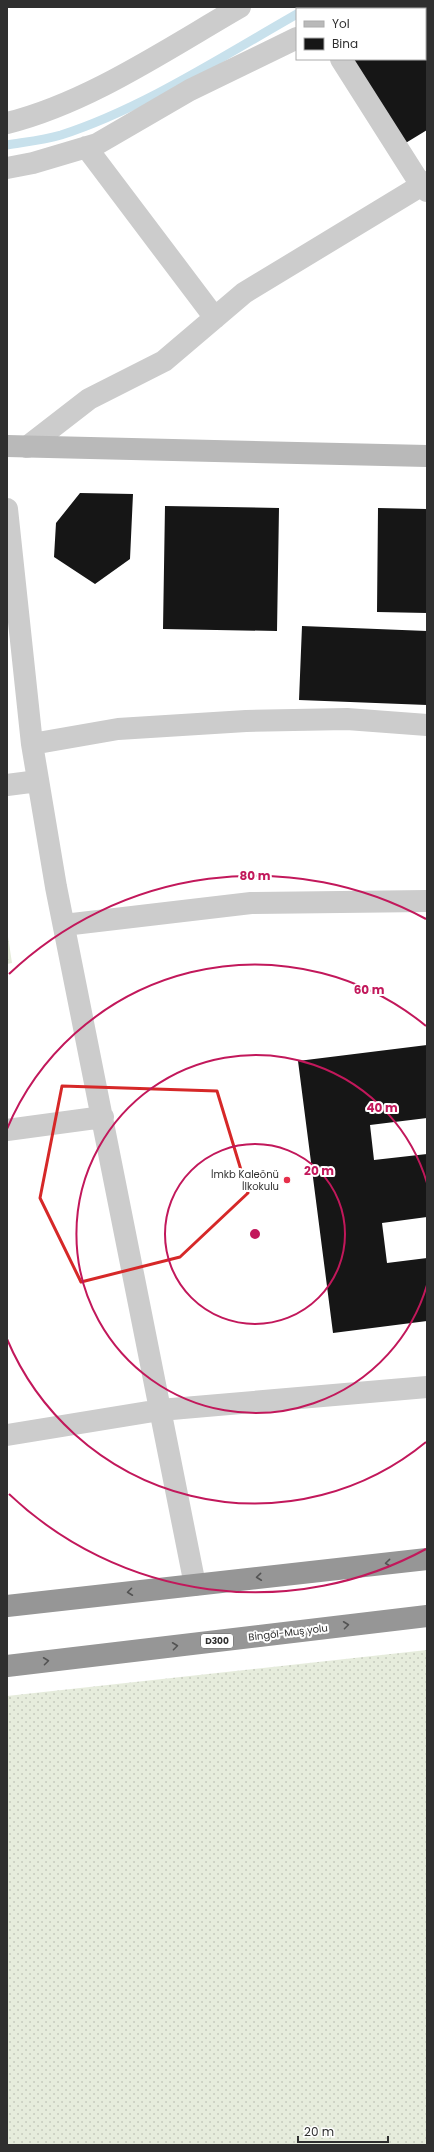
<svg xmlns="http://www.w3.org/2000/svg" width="434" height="2152" font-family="Poppins,sans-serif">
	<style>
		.park { fill: url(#park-crowns) }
		.garden { fill: url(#garden-dots) }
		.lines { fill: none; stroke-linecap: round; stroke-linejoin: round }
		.stream { stroke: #c8e1ec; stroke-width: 9 }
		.building { fill: #161616 }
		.street { stroke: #ccc; stroke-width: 22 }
		.secondary { stroke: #b9b9b9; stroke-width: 22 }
		.highway { stroke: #969696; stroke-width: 22 }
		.oneway { stroke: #535353 }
		.marked { fill: none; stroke: #d62828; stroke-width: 3; stroke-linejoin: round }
		.ring { fill: none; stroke: #c2185b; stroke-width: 2 }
		.poi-dot { fill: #e6304b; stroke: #fff; stroke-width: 1.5 }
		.labels { text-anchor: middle; stroke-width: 4; stroke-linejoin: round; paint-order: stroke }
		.shield { fill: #fff; stroke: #6d6d6d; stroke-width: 1 }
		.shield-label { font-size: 9px; font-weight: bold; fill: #2f2f2f }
		.poi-label { font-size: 10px; fill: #2f2f2f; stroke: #fff; text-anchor: end }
		.street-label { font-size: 10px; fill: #2f2f2f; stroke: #fff }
		.centre { fill: #c2185b; stroke: #fff; stroke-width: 2 }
		.ring-label { font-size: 12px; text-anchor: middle; font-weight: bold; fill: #c2185b; stroke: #fff; stroke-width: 4; stroke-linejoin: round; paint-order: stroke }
	</style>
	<defs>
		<pattern id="park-crowns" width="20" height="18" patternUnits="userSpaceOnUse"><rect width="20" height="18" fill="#e6ecdc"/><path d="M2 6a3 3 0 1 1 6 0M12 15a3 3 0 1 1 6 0" fill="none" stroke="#c6cbbd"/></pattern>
		<pattern id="garden-dots" width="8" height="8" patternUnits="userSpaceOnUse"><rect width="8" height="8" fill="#e6ecdc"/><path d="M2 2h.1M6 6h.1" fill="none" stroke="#c6cbbd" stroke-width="1.8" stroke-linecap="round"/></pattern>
	</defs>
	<rect width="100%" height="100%" fill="#fff"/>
	<path class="park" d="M7,930L12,963L7,964Z"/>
	<path class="garden" d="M427,1650V2145H7V1696Z"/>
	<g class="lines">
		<path class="stream" d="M7,145C25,142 44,140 61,135C142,109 223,56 297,14"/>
	</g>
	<path class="building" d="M427,9V130L404,144L350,59H425V10Z
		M80,493L133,494L130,559L95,584L54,557L56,523Z
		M165,506L279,508L277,631L163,629Z
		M378,508L427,509V613L377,612Z
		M302,626L427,631V705L299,700Z
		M427,1045V1118L370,1125L374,1160L427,1154V1217L382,1223L387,1263L427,1258V1321L333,1333L298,1061Z"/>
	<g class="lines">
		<path class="street" d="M312,7L313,9
			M351,9L355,7
			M341,59L421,185L427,191
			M7,123C88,103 167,49 240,7
			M86,147L215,318
			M7,168L33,163L97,144L190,90L297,38
			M27,447L89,399L164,361L244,293L427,182
			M7,509L32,744L56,887L195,1585
			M32,744L118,729L246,721L347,719L427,725
			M7,785L38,781
			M64,925L251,903L427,901
			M7,1130L103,1117
			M7,1435L160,1410L427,1387"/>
		<path class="secondary" d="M7,446L427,456"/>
		<path class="highway" d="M7,1606L427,1559
			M7,1666L427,1616"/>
	</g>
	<defs><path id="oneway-chevron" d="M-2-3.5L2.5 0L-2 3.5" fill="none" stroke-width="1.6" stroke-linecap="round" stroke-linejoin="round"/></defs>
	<g class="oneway">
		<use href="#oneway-chevron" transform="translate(388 1563) rotate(174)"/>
		<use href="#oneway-chevron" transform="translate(259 1577) rotate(174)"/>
		<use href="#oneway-chevron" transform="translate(130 1592) rotate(173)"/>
		<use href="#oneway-chevron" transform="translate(346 1625) rotate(-7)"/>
		<use href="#oneway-chevron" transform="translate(175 1646) rotate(-7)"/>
		<use href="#oneway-chevron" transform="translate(46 1661) rotate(-7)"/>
	</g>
	<path class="marked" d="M62,1086L217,1091L248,1193L180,1257L81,1282L40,1198Z"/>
	<g class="ring">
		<circle cx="255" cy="1234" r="90"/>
		<path d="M427 1285A179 179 0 1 1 427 1183"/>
		<path d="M426 1442A269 269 0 0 1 7 1339M7 1129A269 269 0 0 1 426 1026"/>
		<path d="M426 1549A358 358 0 0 1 9 1494M9 974A358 358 0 0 1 426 919"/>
	</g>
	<circle class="poi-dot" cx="287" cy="1180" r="4"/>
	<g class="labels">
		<rect class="shield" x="201" y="1634" width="32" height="14" rx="3"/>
		<g class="shield-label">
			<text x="217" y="1644">D300</text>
		</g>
		<g class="poi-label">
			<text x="279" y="1178">İmkb Kaleönü<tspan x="279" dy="12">İlkokulu</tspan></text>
		</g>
		<g class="street-label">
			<text transform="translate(288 1632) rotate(-7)" y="4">Bingöl-Muş yolu</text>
		</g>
	</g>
	<circle cx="255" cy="1234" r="6" class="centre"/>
	<g class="ring-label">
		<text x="255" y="880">80 m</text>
		<text x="369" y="994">60 m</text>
		<text x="382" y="1112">40 m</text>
		<text x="319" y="1175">20 m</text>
	</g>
	<rect width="434" height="2152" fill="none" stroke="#2f2f2f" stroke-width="16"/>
	<rect x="296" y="8" width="130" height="52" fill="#ffffff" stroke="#acacac"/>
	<rect x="304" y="21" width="20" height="6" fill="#b9b9b9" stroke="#acacac"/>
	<text x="332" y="28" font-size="12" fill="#2f2f2f">Yol</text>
	<rect x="304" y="38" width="20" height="12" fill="#161616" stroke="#acacac"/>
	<text x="332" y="48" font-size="12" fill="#2f2f2f">Bina</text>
	<path d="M298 2136v6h90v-6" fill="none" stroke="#2f2f2f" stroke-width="2"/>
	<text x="304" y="2136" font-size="12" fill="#2f2f2f" stroke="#ffffff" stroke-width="3" paint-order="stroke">20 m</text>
</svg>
